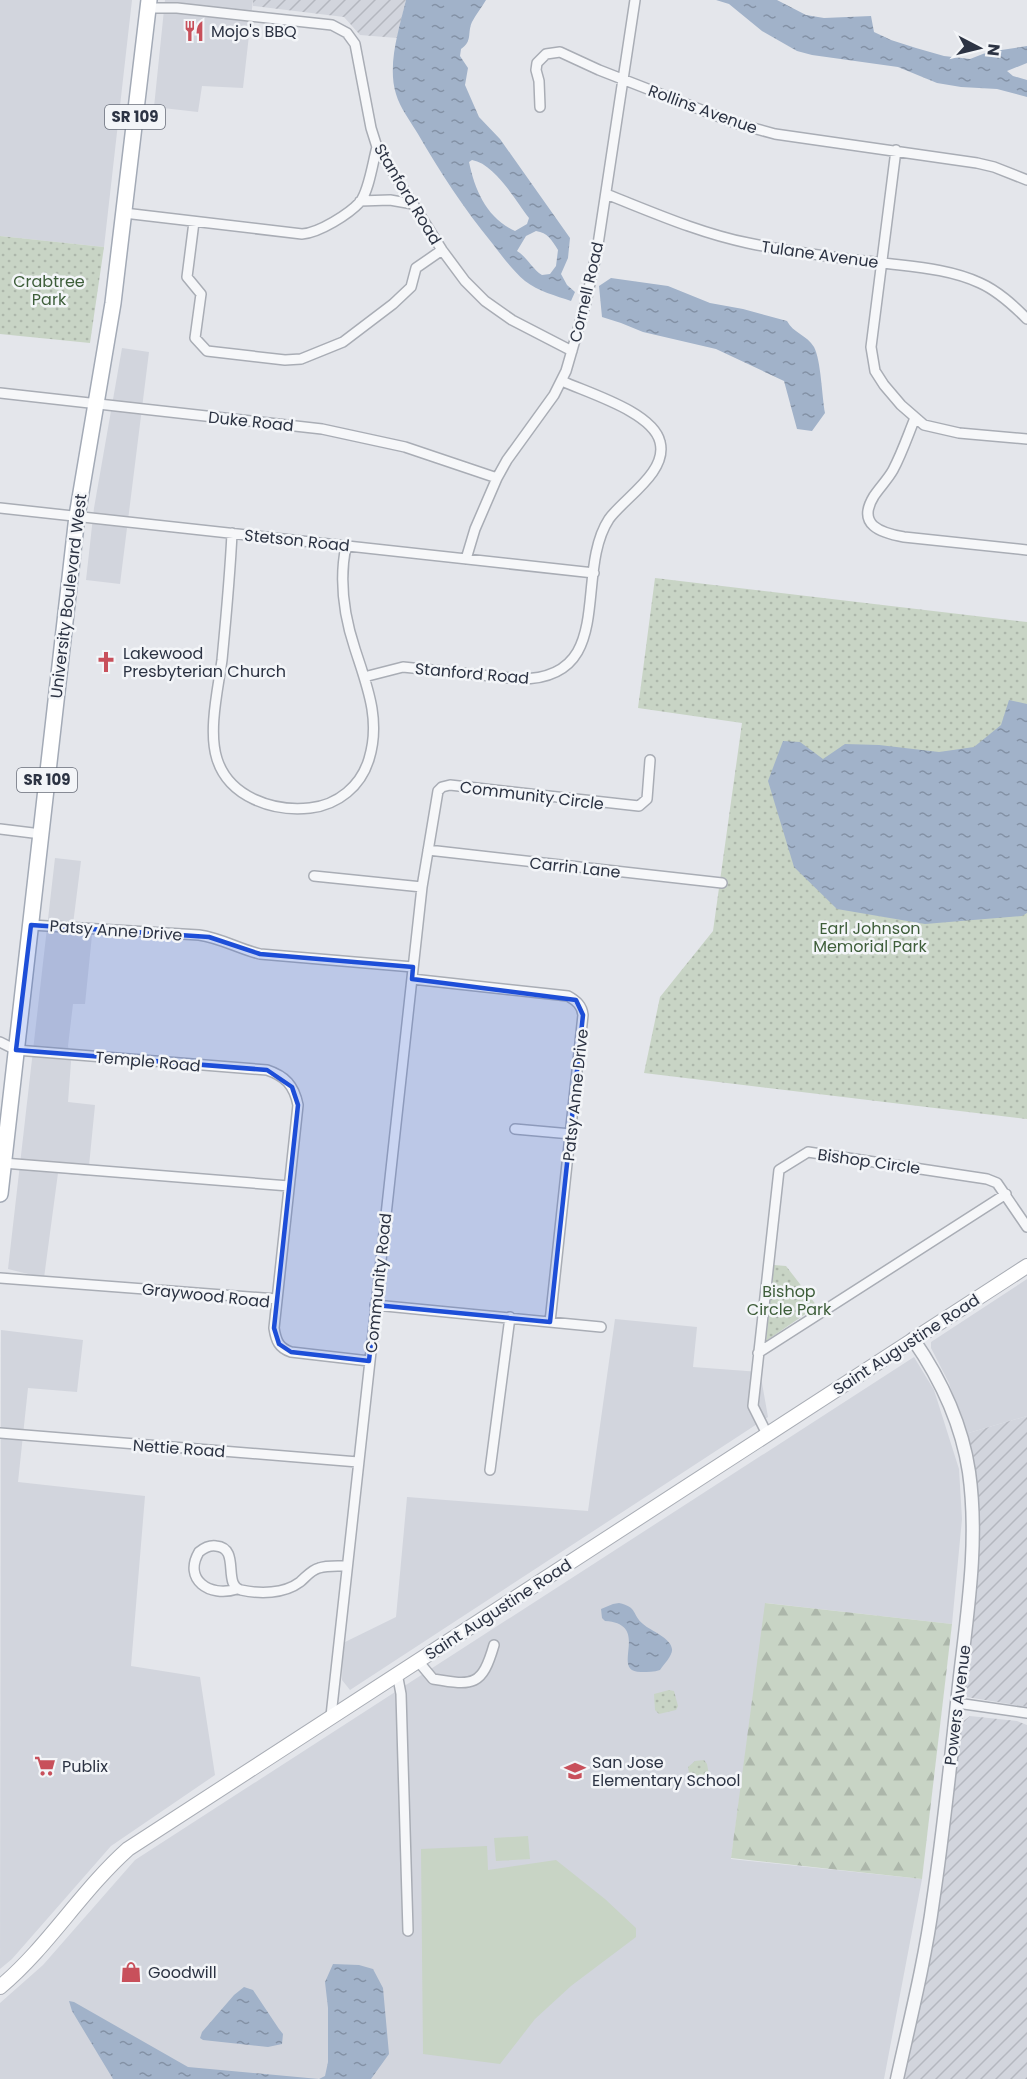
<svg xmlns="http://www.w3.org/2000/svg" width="1027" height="2079" font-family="Poppins,sans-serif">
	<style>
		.built { fill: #d2d5dd }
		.industrial { fill: url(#industrial-furrows) }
		.green { fill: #c8d4c5 }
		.forest { fill: url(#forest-firs) }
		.park { fill: url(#park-dots) }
		.water { fill: url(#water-ripples); fill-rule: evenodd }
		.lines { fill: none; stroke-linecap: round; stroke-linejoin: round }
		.minor-casing { stroke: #a9adb5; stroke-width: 12 }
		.tertiary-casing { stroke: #a9adb5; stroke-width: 15 }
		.secondary-casing { stroke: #a9adb5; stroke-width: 16 }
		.primary-casing { stroke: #a3aab6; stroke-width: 18 }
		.minor { stroke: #f6f7f9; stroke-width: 9 }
		.tertiary { stroke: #f6f7f9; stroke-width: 12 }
		.secondary { stroke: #fff; stroke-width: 14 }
		.primary { stroke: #fff; stroke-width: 15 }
		.marked { fill: #1d4ed8; fill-opacity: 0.2; stroke: #1d4ed8; stroke-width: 4.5; stroke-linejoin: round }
		.labels { text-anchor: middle; stroke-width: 5; stroke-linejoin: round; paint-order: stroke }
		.shield { fill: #f3f5f8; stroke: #686d79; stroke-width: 1.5 }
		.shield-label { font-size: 15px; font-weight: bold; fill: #2c3343 }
		.poi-label { font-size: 16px; fill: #2c3343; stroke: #f3f5f8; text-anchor: start }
		.street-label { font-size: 16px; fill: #2c3343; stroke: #f3f5f8 }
		.park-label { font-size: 16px; fill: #3e5e3a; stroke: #f3f5f8 }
	</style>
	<defs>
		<pattern id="industrial-furrows" width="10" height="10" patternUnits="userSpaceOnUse" patternTransform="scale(1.5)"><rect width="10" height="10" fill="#d2d5dd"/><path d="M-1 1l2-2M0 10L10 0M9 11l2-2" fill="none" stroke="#b4b7bf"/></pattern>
		<pattern id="forest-firs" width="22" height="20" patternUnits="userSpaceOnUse" patternTransform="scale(1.5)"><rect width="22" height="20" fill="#c8d4c5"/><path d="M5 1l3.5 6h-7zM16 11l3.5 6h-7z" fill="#acb6aa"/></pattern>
		<pattern id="park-dots" width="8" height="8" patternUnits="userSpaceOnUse" patternTransform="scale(1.5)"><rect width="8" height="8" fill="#c8d4c5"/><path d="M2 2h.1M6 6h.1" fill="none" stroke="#acb6aa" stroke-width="1.8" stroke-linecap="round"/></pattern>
		<pattern id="water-ripples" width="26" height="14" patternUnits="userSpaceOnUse" patternTransform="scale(1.5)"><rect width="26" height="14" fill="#a1b2c9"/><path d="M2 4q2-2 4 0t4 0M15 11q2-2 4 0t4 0" fill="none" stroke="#8391a5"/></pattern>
	</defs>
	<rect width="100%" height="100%" fill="#e4e6eb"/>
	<path class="built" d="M0,0H132L104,247L0,236Z
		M165,0H253L243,88L202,86L198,112L154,107Z
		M122,348L149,352L120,584L86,580L94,508Z
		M55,858L81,861L72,932L92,935L85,1004H73L68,1046L71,1062L68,1102L95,1105L88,1176L58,1173L44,1278L8,1269Z
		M1027,1279V1416L965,1434L949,1383L931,1348V1342Z
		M615,1319L697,1327L693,1367L760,1372L768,1417L350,1690L342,1680L343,1643L396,1617L407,1497L588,1511Z
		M1,1330L83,1340L77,1392L28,1388L18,1482L145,1496L131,1666L200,1677L215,1775L111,1846L12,1959L0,1969Z
		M914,1357L934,1390L959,1469L962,1519L952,1624L766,1603L731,1859L922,1879L884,2079H0V2003L43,1965L135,1860Z"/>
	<path class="industrial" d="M253,0H406L397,38L360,35L344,17L253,6Z
		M1027,1416V1707L967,1697L964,1686L978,1534L965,1434Z
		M970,1716L1017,1721L1027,1725V2079H901L961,1723Z"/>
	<path class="green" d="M528,1836L530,1859L496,1861L494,1838Z
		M487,1846L488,1870L556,1860L605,1899L636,1928V1937L571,1986L535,2019L500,2064L423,2054L421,1849Z"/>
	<path class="forest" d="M765,1603L952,1624L922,1879L731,1858Z"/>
	<path class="park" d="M0,236L104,247L90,343L0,334Z
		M655,578L1027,622V1119L644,1073L660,997L713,931L742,723L638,708Z
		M774,1265L786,1266L817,1306L766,1341Z
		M669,1690L674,1691L678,1706L676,1710L659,1714L655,1710L654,1694Z
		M704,1760L707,1764L709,1775L702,1782L693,1783L690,1780L688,1767L695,1761Z"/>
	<path class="water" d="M406,0H486C482,7 476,14 472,22C467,33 473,41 461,49L460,56L468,68L465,85L479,117L500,139L570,238L568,258L561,274L567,285L575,292L571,301C556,296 538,291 525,281C512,270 502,256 492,243C464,209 440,172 418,134C411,122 400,108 396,94C387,65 399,29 406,0ZM472,160C495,164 515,200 529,218L527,224L515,231C487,218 475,191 469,162ZM536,231C548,233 551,239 558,250L556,266L550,274L542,275C532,269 527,257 517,251L526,236Z
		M716,0H777L806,15L824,18L871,16L874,32L891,40L916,48L944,56L970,59L988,52L1027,46V63L1007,71L1013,76L1027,80V97L997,89L961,87L937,83L898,67L812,55L797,51L762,31L729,4Z
		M611,278L668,286L710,303L743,309L787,321C793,333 807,335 814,347C821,360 822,397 825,413L812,431L797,429L784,381L716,349L643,332L621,323L602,317L599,286Z
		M1009,700L1027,704V913L1022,916L925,924L837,909L794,867L768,781L783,741L800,742L823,759L845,744L879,745L939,752L974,747L1001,725Z
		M619,1603C638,1607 632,1615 643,1624C651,1631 671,1638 672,1649C673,1655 664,1664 660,1670C654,1672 648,1672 641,1672C608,1672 653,1624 605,1621L602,1618L601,1609L613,1604Z
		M333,1964L359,1965L373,1969L383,1988L389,2054L371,2079H113L72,2011L69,2001L74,2002L188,2067L319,2079L325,2076L328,2062V2008L325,1982Z
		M244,1987L253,1990L279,2029L283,2034L282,2044L268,2047L203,2040L200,2038L202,2032L234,1995Z"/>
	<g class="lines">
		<defs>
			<path id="minor" d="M148,8H177L332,25L347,33L355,44L371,128L377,147L442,250L465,281L485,301L512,320L572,351
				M540,107L539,81L536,70L537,63L546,54L560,52L599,70L735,123L775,134L977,163L994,167L1027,180
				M896,150L871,347L875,371L884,385L901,405L924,425L959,433L1027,439
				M606,194C652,212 699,233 748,243C792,252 838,258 883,263C915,267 950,269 980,283C998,291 1013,305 1027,319
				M360,201L390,200L413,204
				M124,213L302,234C319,233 349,214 360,202C369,191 373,161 377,147
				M194,222L187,277L201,294L195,338L207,351L285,360L301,359L343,342L393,304L411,287L416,268L442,250
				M0,393L322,429L405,447L497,478
				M915,418C908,435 902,453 893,470C888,479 880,487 874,496C856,525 881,533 904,537L1027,550
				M0,508L594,573
				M232,533C230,576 226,618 222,660C218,689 208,731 217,759C229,797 273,812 310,808C338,805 361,786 369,759C381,720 367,686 355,649C344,616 339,580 346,546
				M466,559L475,529L497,478L507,460L554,395L566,371L586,302L597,251L635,0
				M364,677L403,667L520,679C618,679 573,574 609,519C624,498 668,472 660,442C653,412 588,393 562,381
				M0,829L41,834
				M428,850L722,883
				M314,876L422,887
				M31,925L199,935C221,938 239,949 260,954L413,967
				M412,979L568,996C577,1001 582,1006 583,1015L550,1322
				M0,1042L16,1050L267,1070C285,1076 294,1085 298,1105L274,1328C276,1341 279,1348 291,1352L369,1361
				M515,1129L571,1134
				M3,1163L289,1186
				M0,1278L277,1299
				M375,1305L601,1327
				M758,1353L1006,1194
				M0,1433L358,1462
				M767,1434L753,1406L779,1170L808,1152L987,1179L997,1183L1027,1227
				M490,1470L510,1317
				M237,1589C209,1598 183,1579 199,1552C204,1548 209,1545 216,1546C241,1548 222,1585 241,1590C260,1594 284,1594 300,1582C306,1577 311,1570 319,1568C327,1565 338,1566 347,1566
				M418,1661L433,1679C474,1686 482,1686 494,1645
				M397,1673L401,1694L408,1931
				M957,1703L1027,1713
				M331,1716L422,887L438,791L442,787L450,785L639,806L647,799L650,760"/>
			<path id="tertiary" d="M897,2079C910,2020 925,1961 933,1901C944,1829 951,1757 959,1685C967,1614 979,1543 969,1472C962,1425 940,1378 913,1339"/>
			<path id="secondary" d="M0,1987C48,1947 81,1891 128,1849L1027,1266"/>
			<path id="primary" d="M0,1194L77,516L113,303L149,0"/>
		</defs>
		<use href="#minor" class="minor-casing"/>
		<use href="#tertiary" class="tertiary-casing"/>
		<use href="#secondary" class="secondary-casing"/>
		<use href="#primary" class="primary-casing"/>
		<use href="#minor" class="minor"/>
		<use href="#tertiary" class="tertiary"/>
		<use href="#secondary" class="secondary"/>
		<use href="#primary" class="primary"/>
	</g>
	<path class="marked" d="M31,925L209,937L260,954L413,967L412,979L576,1000L583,1015L550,1322L375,1305L369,1361L291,1352L279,1344L274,1328L298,1105L292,1087L267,1070L16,1050Z"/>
	<defs>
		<symbol id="restaurant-bare" viewBox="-9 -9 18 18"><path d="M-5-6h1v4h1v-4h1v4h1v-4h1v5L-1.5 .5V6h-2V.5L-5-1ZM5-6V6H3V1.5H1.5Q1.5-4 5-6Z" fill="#c8505b" stroke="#f3f5f8" stroke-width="2.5" paint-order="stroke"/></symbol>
		<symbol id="church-bare" viewBox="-9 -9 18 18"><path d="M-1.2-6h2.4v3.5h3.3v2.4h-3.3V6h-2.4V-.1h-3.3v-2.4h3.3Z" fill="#c8505b" stroke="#f3f5f8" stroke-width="2.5" paint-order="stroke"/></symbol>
		<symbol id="supermarket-bare" viewBox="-9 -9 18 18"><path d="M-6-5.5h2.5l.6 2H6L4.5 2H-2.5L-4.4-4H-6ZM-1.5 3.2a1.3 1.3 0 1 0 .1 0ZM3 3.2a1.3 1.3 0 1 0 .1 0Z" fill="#c8505b" stroke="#f3f5f8" stroke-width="2.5" paint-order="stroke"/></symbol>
		<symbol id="school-bare" viewBox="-9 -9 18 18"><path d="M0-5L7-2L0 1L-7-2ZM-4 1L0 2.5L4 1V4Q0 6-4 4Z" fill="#c8505b" stroke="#f3f5f8" stroke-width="2.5" paint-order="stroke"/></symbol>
		<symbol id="shop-bare" viewBox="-9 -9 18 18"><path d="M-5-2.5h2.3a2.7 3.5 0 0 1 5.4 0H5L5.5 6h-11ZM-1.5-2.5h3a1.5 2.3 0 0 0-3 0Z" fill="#c8505b" stroke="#f3f5f8" stroke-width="2.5" paint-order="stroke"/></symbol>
	</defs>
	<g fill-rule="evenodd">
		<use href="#restaurant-bare" x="179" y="16" width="30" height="30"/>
		<use href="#church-bare" x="91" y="647" width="30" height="30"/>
		<use href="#supermarket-bare" x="30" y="1751" width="30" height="30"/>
		<use href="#school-bare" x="560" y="1756" width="30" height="30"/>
		<use href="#shop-bare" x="116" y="1957" width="30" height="30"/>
	</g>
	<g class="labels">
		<g class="shield">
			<rect x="105" y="105" width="60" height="24" rx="4.5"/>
			<rect x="17" y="768" width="60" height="24" rx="4.5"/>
		</g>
		<g class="shield-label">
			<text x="135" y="122">SR 109</text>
			<text x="47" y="785">SR 109</text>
		</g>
		<g class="poi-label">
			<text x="211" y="37">Mojo's BBQ</text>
			<text x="123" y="659">Lakewood<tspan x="123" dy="18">Presbyterian Church</tspan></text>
			<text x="592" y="1768">San Jose<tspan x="592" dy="18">Elementary School</tspan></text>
			<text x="62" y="1772">Publix</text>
			<text x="148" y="1978">Goodwill</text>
		</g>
		<g class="street-label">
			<text transform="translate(703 109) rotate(20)" y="6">Rollins Avenue</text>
			<text transform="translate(408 194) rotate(59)" y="6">Stanford Road</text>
			<text transform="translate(820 254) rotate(8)" y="6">Tulane Avenue</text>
			<text transform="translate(586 292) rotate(-77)" y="6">Cornell Road</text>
			<text transform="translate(251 421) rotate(6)" y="6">Duke Road</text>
			<text transform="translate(297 540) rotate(6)" y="6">Stetson Road</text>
			<text transform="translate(68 596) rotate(-83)" y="6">University Boulevard West</text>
			<text transform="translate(472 673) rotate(5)" y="6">Stanford Road</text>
			<text transform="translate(532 795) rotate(7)" y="6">Community Circle</text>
			<text transform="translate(575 867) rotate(6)" y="6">Carrin Lane</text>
			<text transform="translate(116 930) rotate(4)" y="6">Patsy Anne Drive</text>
			<text transform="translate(148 1061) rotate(5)" y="6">Temple Road</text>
			<text transform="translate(575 1095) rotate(-84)" y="6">Patsy Anne Drive</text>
			<text transform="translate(869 1161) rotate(8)" y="6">Bishop Circle</text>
			<text transform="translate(378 1283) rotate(-84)" y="6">Community Road</text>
			<text transform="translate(206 1295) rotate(6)" y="6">Graywood Road</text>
			<text transform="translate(906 1344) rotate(-33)" y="6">Saint Augustine Road</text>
			<text transform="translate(179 1448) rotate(4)" y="6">Nettie Road</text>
			<text transform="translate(498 1609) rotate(-33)" y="6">Saint Augustine Road</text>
			<text transform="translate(957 1705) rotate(-83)" y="6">Powers Avenue</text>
		</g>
		<g class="park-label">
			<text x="49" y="287">Crabtree<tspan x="49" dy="18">Park</tspan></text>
			<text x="870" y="934">Earl Johnson<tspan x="870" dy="18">Memorial Park</tspan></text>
			<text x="789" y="1297">Bishop<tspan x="789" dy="18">Circle Park</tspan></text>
		</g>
	</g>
	<g transform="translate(979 48) rotate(97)" stroke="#f3f5f8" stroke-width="4.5" paint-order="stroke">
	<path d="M0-4.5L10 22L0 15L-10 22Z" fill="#2c3343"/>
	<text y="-9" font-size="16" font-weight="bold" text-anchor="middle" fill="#2c3343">N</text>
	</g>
</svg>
